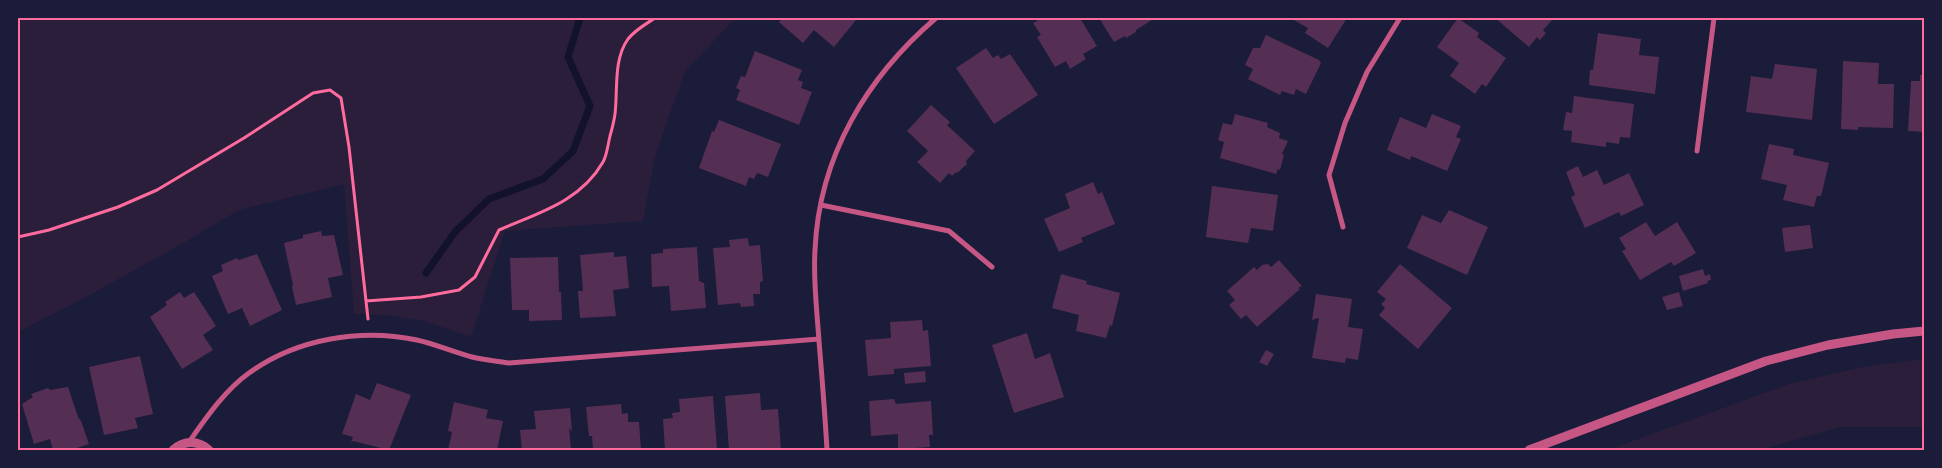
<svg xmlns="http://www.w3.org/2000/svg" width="1942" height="468" font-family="'Source Serif 4',serif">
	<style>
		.green { fill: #2a1e3b }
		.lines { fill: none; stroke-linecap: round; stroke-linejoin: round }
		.stream { stroke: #12122b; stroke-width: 7 }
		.building { fill: #542f53 }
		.path { stroke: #ff6b9d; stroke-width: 3 }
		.minor { stroke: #c65784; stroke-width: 5 }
		.tertiary { stroke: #c65784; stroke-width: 9 }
		.neatline { fill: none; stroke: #ff6b9d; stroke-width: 2 }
	</style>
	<rect width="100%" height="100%" fill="#1b1b3a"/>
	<path class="green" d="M18,18H736L685,71L655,156L643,221L505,231L471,337L424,321L385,315L354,314L344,184L239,210L173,249L73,304L18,332Z
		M1924,359V427H1840L1760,450H1608L1789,384L1862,367Z"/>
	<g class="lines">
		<path class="stream" d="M426,273L455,232L489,199L543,179L573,151L590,106L568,57L580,18"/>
	</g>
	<path class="building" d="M783,18H854L856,20L834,47L814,30L803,43L779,22Z
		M1039,18H1080L1097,46L1083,54L1086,59L1070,69L1066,61L1055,67L1037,37L1041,35L1033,23L1040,19Z
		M1099,18H1155L1136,30V32L1126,38L1125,36L1114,42Z
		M1290,18H1347L1328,48L1305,33L1308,28Z
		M1458,18L1479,33L1477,37L1506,58L1486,87L1482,84L1475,94L1450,76L1459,63L1437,47Z
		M1495,18H1554L1543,30L1546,33L1540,40L1537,37L1529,47Z
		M1598,33L1641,39L1639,55L1659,57L1655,94L1589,85L1590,70H1593Z
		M1266,35L1319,60L1321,63L1306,94L1296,89L1294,95L1282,91L1280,95L1248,79L1253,69L1245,65L1253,48H1260Z
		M986,48L993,58L998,55L1001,59L1010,54L1038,95L994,124L956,68Z
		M755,51L802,70L798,80L803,82L801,88L812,92L799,125L736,100L740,90L736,88L741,76L745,77Z
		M1843,61L1879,63L1878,84H1894L1893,128L1858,127V130L1841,129Z
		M1775,64L1817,69L1812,120L1746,112L1751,76L1772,79Z
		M1920,75H1924V132L1908,131L1911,81H1920Z
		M1574,96L1634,104L1630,138L1620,137L1619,144L1606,142V147L1571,142L1572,131L1563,130L1566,112L1572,113Z
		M931,105L950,122L947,125L975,151L966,161L967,164L957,173L956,172L952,176L949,173L940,183L917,162L928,151L907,131Z
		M1235,114L1268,123L1267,127L1280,133L1279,138L1288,141L1282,154L1284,155L1280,170L1278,169L1276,174L1220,158L1224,142L1218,140L1223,123L1232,125Z
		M1432,114L1461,126L1456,137L1461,139L1447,171L1411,156L1410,160L1387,150L1400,117L1426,128Z
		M719,120L781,144L768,177L757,173L754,179L749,177L746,186L699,168L712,131L714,132Z
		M1769,144L1794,149L1793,155L1829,163L1821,196H1817L1814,207L1783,200L1787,185L1761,179Z
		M1578,166L1583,177L1597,170L1604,185L1629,173L1644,205L1621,216L1619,212L1585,228L1571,197L1575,195L1566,172Z
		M1093,182L1098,194L1102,192L1115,224L1081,238L1083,242L1059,252L1044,219L1070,208L1065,194Z
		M1212,186L1278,195L1273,231L1251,228L1248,243L1206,237Z
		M1449,210L1488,227L1467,275L1407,248L1422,215L1441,223Z
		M1646,222L1655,236L1677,222L1696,253L1674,266L1671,262L1640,280L1622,251L1626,249L1619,238Z
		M1810,225L1813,248L1785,252L1782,228Z
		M321,231L322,236L334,235L343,275L328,278L332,297L296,305L292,287L293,285L284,243L303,238V235Z
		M748,238L749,246L760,245L763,281L760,282V294H753L754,306L741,307L740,303L718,305L713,248L730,247L729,240Z
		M697,247L699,281L704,283L706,308L671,311L669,286L652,287L651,254L663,253V249Z
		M614,252V257L626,256L629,288L613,290L616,316L580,318L578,291H583L580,255Z
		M257,254L282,310L250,326L242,308L228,314L212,276L223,271L221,265L237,258L239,260Z
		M558,257L559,292H561L562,320L529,321V310H512L510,258Z
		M1279,260L1302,286L1298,288L1300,289L1257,327L1246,315L1241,319L1229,305L1235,300L1227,291L1254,267L1257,270L1262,265L1268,264L1271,267Z
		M1400,264L1452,308L1418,349L1379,315L1385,308L1381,304L1386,299L1377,292Z
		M1703,269L1705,276L1710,274L1711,280L1707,281L1708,283L1683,291L1679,276Z
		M1061,274L1087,281L1086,284L1120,293L1112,326L1110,325L1106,338L1076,331L1079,315L1052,308Z
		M180,292L184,298L194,292L216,326L203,335L213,350L182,369L150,317L167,305L165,302Z
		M1679,292L1683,306L1667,310L1662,297Z
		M1316,294L1352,299L1348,327L1363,329L1358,360L1346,358L1345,363L1312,358L1319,318L1312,320Z
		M922,320L923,331L928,330L931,366L894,369V374L868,376L865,340L891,338L890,322Z
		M1027,333L1035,359L1050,353L1064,397L1014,413L992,345Z
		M1266,350L1274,354L1267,366L1259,362Z
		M140,356L153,414L135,418L138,428L104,435L89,367Z
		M925,371L926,382L905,384L904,373Z
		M377,383L411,395L389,450L353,441L351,443L353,437L342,434L356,394L370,400Z
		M68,387L78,417L81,421L89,444L71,450H53L50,439L34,444L22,404L33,397L31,394L48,388L50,390Z
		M760,393L761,410L778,409L781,450H729L725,396Z
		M713,396L717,450H665L663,419L673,418L672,413L680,412L679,399Z
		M894,399L896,404L931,401L933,435H929L930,447L898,449V434L871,436L869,401Z
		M454,402L488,410L486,418L503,421L497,450H448L452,432L448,431Z
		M621,404L622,414L628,413V422H639L641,450H593L592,436H589L586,407Z
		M570,408L572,432L569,428L571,450H522L520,430L536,429L534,411Z"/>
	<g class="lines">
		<path class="path" d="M18,237L49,230L118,207L157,190L244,138L313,93L330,90L341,98L349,147L366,301
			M368,319L366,301L421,297L459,290L475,277L499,230C538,213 580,202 603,162C607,155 608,144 610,136C612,129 614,121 615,114C618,90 613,60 628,39C635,30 646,24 655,18"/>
		<path class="minor" d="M1697,151L1714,18
			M821,205L949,231L992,267
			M1343,227L1329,175L1345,123L1367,72L1400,18
			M189,442C206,418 225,390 249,373C296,339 360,328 417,340C435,344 453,352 472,357C484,360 497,361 509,363L819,339
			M827,450C825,414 822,377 819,341C817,311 813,280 815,250C819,156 867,77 936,18"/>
		<path class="tertiary" d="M173,450C184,440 198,440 209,450
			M1529,450L1766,361L1828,345L1893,334L1924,331"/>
	</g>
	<rect width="1942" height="468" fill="none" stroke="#1b1b3a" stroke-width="38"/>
	<rect x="19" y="19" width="1904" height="430" class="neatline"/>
</svg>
